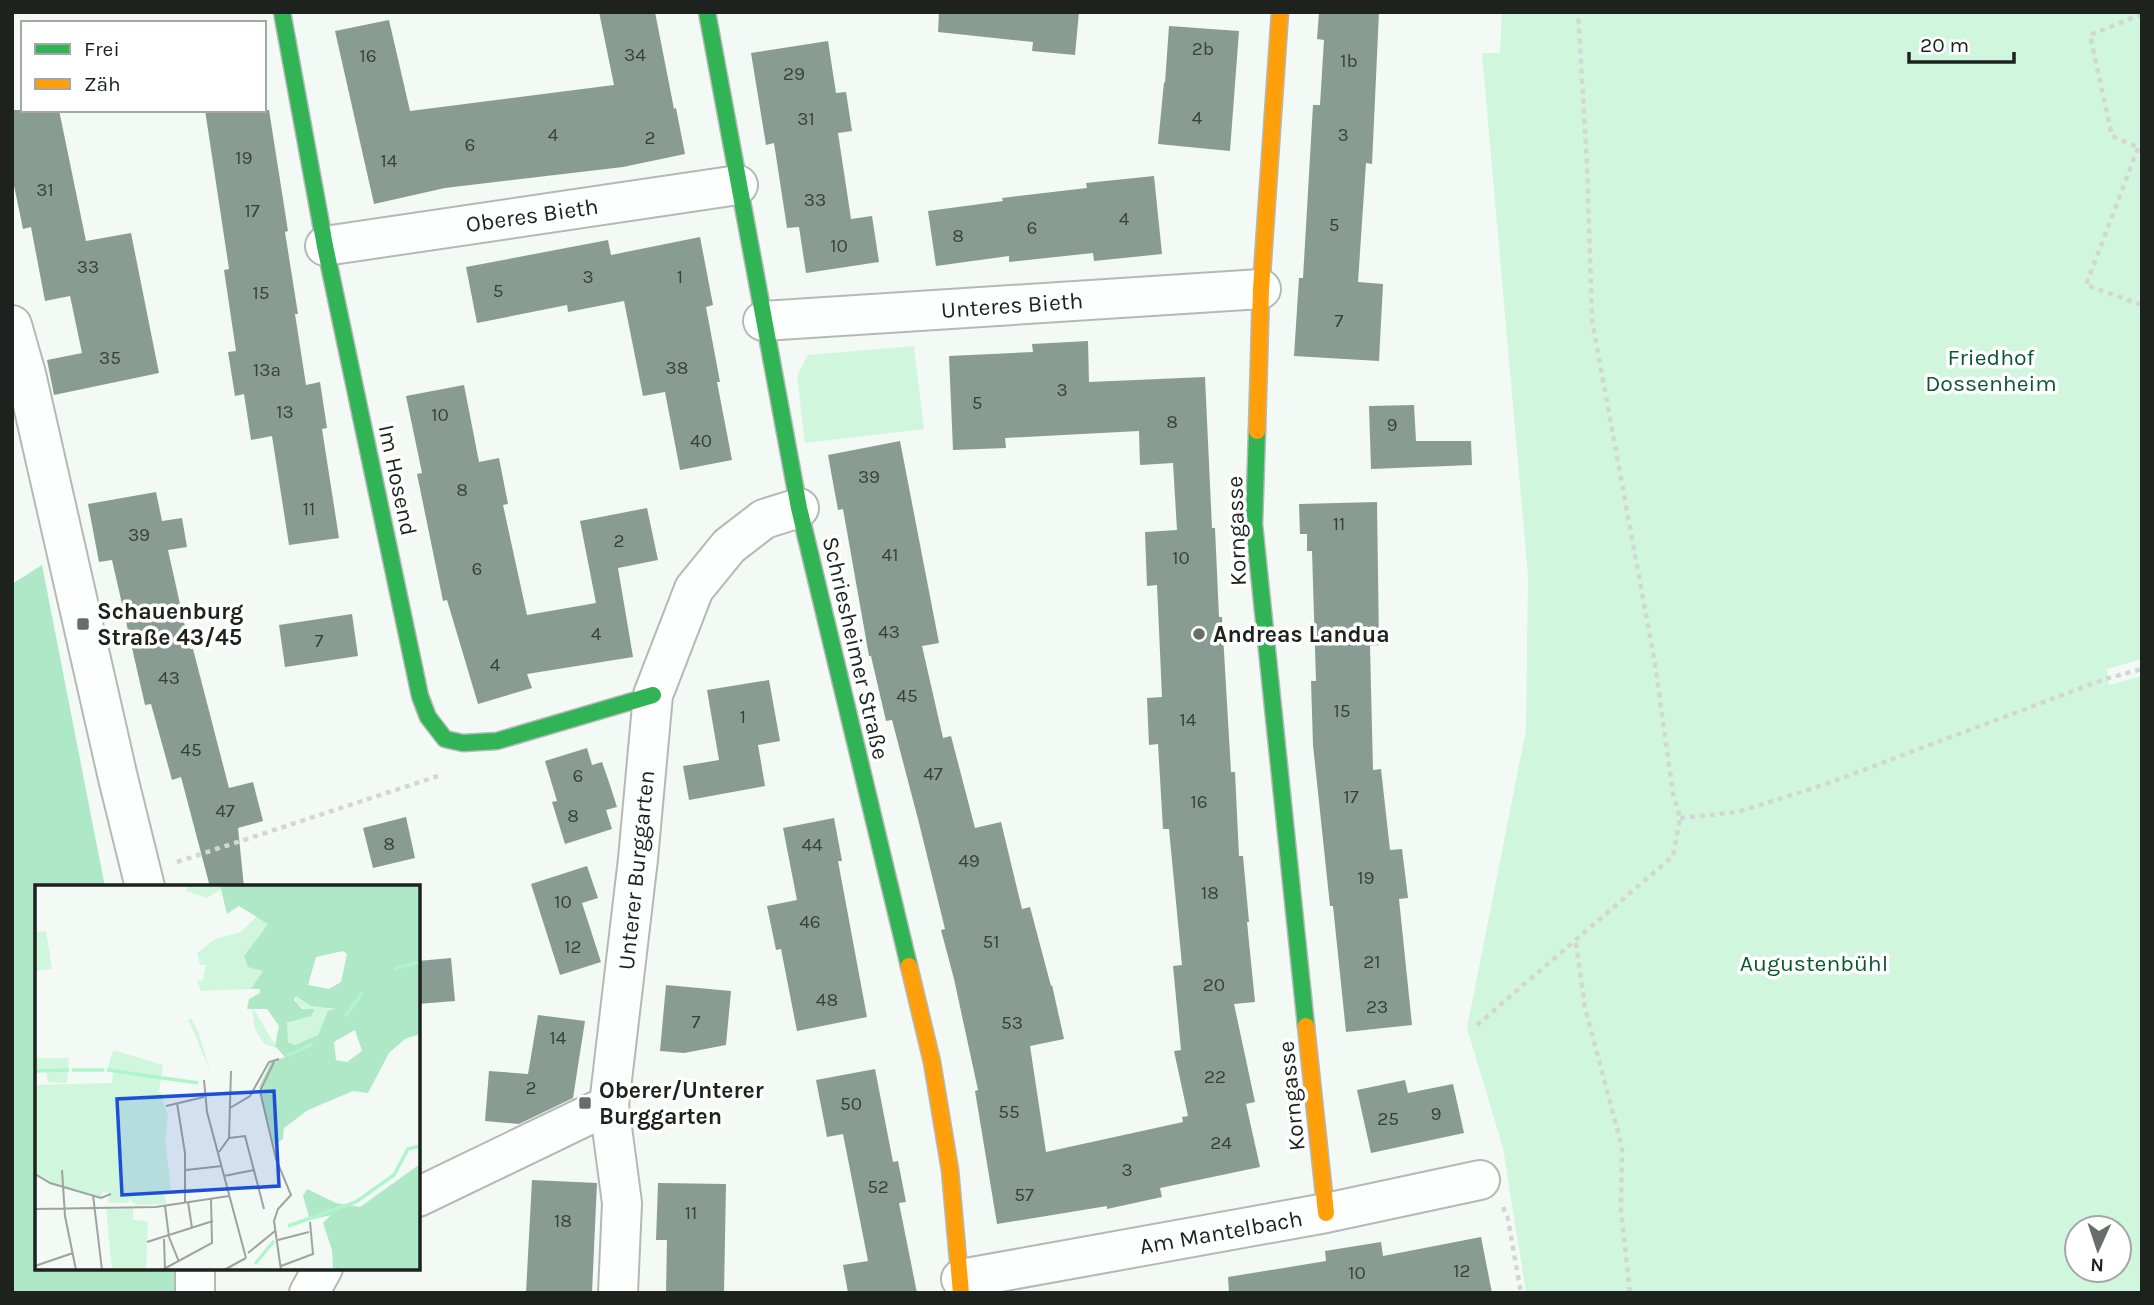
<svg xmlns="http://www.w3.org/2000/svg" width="2154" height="1305" font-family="Karla,sans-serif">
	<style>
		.green { fill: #d0f6de; fill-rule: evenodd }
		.forest { fill: #afe8c7 }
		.building { fill: #899c93 }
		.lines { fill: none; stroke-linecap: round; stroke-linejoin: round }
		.street-casing { stroke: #b5b9b6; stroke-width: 42 }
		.fast-casing { stroke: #b5b9b6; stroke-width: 19 }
		.slow-casing { stroke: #b5b9b6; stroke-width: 19 }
		.path { stroke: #d4d6d5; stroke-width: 4.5; stroke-dasharray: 5 5; stroke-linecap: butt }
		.street { stroke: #fdfefe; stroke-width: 38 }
		.fast { stroke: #30b455; stroke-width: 16 }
		.slow { stroke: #ff9f0a; stroke-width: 16 }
		.poi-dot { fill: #696d6a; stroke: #fff; stroke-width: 2.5 }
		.labels { text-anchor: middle; stroke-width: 7; stroke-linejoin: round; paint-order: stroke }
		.number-label { font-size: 19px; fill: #39403c }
		.street-label { font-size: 23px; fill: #1e221f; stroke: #fff }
		.park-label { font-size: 23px; fill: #095834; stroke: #fff }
		.poi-label { font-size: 23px; font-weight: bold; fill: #1e221f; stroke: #fff; text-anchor: start }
		.inset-river { fill: none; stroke: #aef5cb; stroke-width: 3.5 }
		.inset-road { fill: none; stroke: #9ea39f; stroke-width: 2 }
		.view { fill: #1d4ed8; fill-opacity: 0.15; stroke: #1d4ed8; stroke-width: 3.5 }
		.inset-edge { fill: none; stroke: #1e221f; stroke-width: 3.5 }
	</style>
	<rect width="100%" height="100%" fill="#f3f9f5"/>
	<path class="green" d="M1502,12H2142V659L2107,669L2109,685L2142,676V1293H1526L1503,1148L1467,1028L1526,730L1528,576L1482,53H1500ZM2077,1228H2119V1270H2077Z
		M914,346L924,429L805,443L797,376L808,355Z"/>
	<path class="forest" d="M42,565L105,887H37V1268H180L184,1293H12V584Z"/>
	<path class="building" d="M599,12H655L674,109L676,108L685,154L623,167L445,188L374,204L335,31L389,20L410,111L614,85Z
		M939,12H1079L1075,55L1032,51L1033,42L938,32Z
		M1319,12H1379L1372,164L1366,163L1358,282L1383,284L1379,361L1294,356L1299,278H1303L1313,105H1320L1324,40L1317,39Z
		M1169,26L1239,31L1230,151L1158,144L1164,82L1165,83Z
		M828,41L836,93L846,92L852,131L838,133L851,219L872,216L879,262L806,273L799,227L787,228L774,143L766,145L751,53Z
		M12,110H59L86,241L131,233L159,373L54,395L47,360L82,353L70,296L45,301L31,227L23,229L12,176Z
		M205,110H269L288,231L285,232L298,314H295L306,385L320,382L327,428L322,429L339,538L289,545L272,436L251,440L244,394L235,396L228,352L236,351L224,270L229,269Z
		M1154,176L1162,254L1094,261L1093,253L1009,262V256L936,266L928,211L1003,201L1002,198L1087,188L1086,183Z
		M700,237L713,305L706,307L720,382H717L732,460L680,470L665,392L643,396L624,301L568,312L567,305L477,323L466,267L608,240L611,255Z
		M1088,341L1089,382L1205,377L1212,528H1215L1219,617H1222L1231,772H1235L1239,856H1243L1249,922H1247L1255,1002L1234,1004L1255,1102L1246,1104L1260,1167L1160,1188L1162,1197L1107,1209V1206L997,1224L975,1091L978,1090L954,979L941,930L945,929L918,819L892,720L886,721L871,656H869L843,509L838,510L828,455L900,441L939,643L922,646L943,738L951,736L975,828L1001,822L1022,909L1030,907L1051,986L1052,985L1064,1039L1030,1046L1046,1152L1183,1122L1182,1117L1188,1116L1174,1051L1181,1050L1173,966L1182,965L1169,829H1163L1158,744L1149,745L1147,698L1162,697L1157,585L1147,586L1145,532L1177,530L1173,463L1140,465L1139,431L1005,438L1006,448L953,450L949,356L1033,352L1032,344Z
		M464,385L479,462L499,458L508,504L503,505L527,615L596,603L580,521L647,508L658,560L618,568L633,657L527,674L532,688L478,704L447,600L443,601L417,474L422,473L406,396Z
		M1414,405L1416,441H1471L1472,465L1371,469L1369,406Z
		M156,492L162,521L182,518L187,547L168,550L190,649H193L229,788L253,782L263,821L238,828L244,887H210L181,777L172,780L151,704L145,705L112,560L99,562L88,504Z
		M1377,502L1379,645L1370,646L1373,770L1381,769L1390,850L1402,849L1408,898L1399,899L1412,1025L1346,1032L1333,906H1330L1313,745L1311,681H1316L1312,551H1307V534H1300L1299,504Z
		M352,614L358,656L285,667L279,625Z
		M769,680L780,741L758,745L765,786L689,800L683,766L719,760L707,690Z
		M587,748L592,765L602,762L610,785L617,807L606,810L612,829L565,844L552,802L557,801L545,761Z
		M406,817L415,858L373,868L363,828Z
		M834,818L842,861H838L867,1017L797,1031L781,949L776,950L767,906L797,900L783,828Z
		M587,866L598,898L582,903L601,962L560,975L531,884Z
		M451,958L455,1001L418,1004V961Z
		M666,985L731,991L726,1045L684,1053L660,1051Z
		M538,1015L585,1021L573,1098L519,1124L485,1121L489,1071L528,1074Z
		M875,1069L893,1162L898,1161L906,1202L899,1203L917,1293H848L843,1265L868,1261L843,1134L827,1137L816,1080Z
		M1405,1080L1408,1093L1453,1084L1464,1133L1371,1153L1357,1090Z
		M532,1180L597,1183L592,1293H526Z
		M658,1183L726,1184L724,1293H666L667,1240H656Z
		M1481,1237L1492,1293H1229L1228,1277L1326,1261L1325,1251L1381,1242L1383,1256Z"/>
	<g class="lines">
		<defs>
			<path id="street" d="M325,246L738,185
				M763,321L1261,289
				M12,325L26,374L118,778L145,887
				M418,1197L609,1105
				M961,1279L1326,1213L1480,1180
				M195,1293V1268
				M309,1293L323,1268
				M618,1293L622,1203L609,1105L638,859L653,695L694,589L729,546L764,519L799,508"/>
			<path id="fast" d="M282,12L325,246L420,696L428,717L445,739L463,743L497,741L653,695
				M707,12L799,508L909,966
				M1257,431L1254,524L1306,1026"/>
			<path id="slow" d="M1257,431L1261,289L1280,12
				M909,966L932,1062L950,1170L961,1293
				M1306,1026L1326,1213"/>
		</defs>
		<use href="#street" class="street-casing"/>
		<use href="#fast" class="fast-casing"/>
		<use href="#slow" class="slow-casing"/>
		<path class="path" d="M2142,14L2090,35L2112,136L2142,149
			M2138,148L2086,285L2142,305
			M1680,818L1738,812L1826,784L2105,679L2142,669
			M177,862L438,776
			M1576,943L1585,1008L1622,1147L1621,1210L1630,1293
			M1477,1025L1673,856L1680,818L1673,794L1655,664L1592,320L1587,164L1578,12
			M1503,1207L1508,1219L1521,1293"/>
		<use href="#street" class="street"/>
		<use href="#fast" class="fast"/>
		<use href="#slow" class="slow"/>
	</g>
	<g class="poi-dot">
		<rect x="76" y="617" width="14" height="14" rx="3.5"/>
		<circle cx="1199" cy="634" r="7"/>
		<rect x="578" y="1096" width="14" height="14" rx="3.5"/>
	</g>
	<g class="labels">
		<g class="number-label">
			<text x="1203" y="55">2b</text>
			<text x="635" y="61">34</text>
			<text x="368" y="62">16</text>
			<text x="1349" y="67">1b</text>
			<text x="794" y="80">29</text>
			<text x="1197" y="124">4</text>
			<text x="806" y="125">31</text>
			<text x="553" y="141">4</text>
			<text x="1343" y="141">3</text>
			<text x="650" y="144">2</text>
			<text x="470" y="151">6</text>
			<text x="244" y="164">19</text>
			<text x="389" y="167">14</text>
			<text x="45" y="196">31</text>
			<text x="815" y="206">33</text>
			<text x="252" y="217">17</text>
			<text x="1124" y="225">4</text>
			<text x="1334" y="231">5</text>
			<text x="1032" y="234">6</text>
			<text x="958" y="242">8</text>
			<text x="839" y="252">10</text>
			<text x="88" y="273">33</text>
			<text x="588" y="283">3</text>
			<text x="680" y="283">1</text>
			<text x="498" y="297">5</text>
			<text x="261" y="299">15</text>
			<text x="1339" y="327">7</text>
			<text x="110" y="364">35</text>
			<text x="677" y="374">38</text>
			<text x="267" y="376">13a</text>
			<text x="1062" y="396">3</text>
			<text x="977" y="409">5</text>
			<text x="285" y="418">13</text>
			<text x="440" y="421">10</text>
			<text x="1172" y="428">8</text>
			<text x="1392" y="431">9</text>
			<text x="701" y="447">40</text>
			<text x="869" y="483">39</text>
			<text x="462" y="496">8</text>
			<text x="309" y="515">11</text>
			<text x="1339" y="530">11</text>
			<text x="139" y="541">39</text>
			<text x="619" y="547">2</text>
			<text x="890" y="561">41</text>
			<text x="1181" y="564">10</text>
			<text x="477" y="575">6</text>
			<text x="889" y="638">43</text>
			<text x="596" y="640">4</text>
			<text x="319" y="647">7</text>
			<text x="495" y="671">4</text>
			<text x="169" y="684">43</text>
			<text x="907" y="702">45</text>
			<text x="1342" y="717">15</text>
			<text x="743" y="723">1</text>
			<text x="1188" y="726">14</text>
			<text x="191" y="756">45</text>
			<text x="933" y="780">47</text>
			<text x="578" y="782">6</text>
			<text x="1351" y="803">17</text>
			<text x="1199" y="808">16</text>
			<text x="225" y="817">47</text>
			<text x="573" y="822">8</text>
			<text x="389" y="850">8</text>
			<text x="812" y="851">44</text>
			<text x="969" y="867">49</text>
			<text x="1366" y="884">19</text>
			<text x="1210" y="899">18</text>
			<text x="563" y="908">10</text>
			<text x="810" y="928">46</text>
			<text x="991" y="948">51</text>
			<text x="573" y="953">12</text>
			<text x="1372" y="968">21</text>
			<text x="1214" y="991">20</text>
			<text x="827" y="1006">48</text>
			<text x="1377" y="1013">23</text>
			<text x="696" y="1028">7</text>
			<text x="1012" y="1029">53</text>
			<text x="558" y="1044">14</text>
			<text x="1215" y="1083">22</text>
			<text x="531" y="1094">2</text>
			<text x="851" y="1110">50</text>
			<text x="1009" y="1118">55</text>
			<text x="1436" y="1120">9</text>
			<text x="1388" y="1125">25</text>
			<text x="1221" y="1149">24</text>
			<text x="1127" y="1176">3</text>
			<text x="878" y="1193">52</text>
			<text x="1024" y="1201">57</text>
			<text x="691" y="1219">11</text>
			<text x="563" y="1227">18</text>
			<text x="1462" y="1277">12</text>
			<text x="1357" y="1279">10</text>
		</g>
		<g class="street-label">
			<text transform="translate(532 215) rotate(-8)" y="8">Oberes Bieth</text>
			<text transform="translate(1012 305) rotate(-4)" y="8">Unteres Bieth</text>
			<text transform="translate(398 480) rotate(78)" y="8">Im Hosend</text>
			<text transform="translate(1236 531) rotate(-92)" y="8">Korngasse</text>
			<text transform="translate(856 648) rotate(77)" y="8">Schriesheimer Straße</text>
			<text transform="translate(636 870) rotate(-84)" y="8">Unterer Burggarten</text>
			<text transform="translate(1291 1096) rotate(-96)" y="8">Korngasse</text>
			<text transform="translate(1221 1232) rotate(-10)" y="8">Am Mantelbach</text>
		</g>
		<g class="park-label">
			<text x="1991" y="365">Friedhof<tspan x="1991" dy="26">Dossenheim</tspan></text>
			<text x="1814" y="971">Augustenbühl</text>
		</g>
		<g class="poi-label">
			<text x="97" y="619">Schauenburg<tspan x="97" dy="26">Straße 43/45</tspan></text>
			<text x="1213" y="642">Andreas Landua</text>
			<text x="599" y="1098">Oberer/Unterer<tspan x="599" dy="26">Burggarten</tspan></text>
		</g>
	</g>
	<g transform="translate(35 885)">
		<rect width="385" height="385" fill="#f3f9f5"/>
		<path d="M151,0H185V5L172,13L152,6ZM222,31L233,39L210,71L228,86L216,104L166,106L162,96L168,95L171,80H165L162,68L180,54L206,47ZM11,46L17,84L0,86V48ZM261,111L274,120L301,125L295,126L283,150L260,160L253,157L252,139L278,128L261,119ZM217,123L223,131L242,163L229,159L220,144ZM156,133L163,146L176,189L154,136L149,138ZM78,165L128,180L124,206H119L126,207L133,232L130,254L136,303L129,308L131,319L104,320L96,317L95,310L94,318H73L74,308L68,307L66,312L15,298L0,288V200L77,198L78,187L72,185ZM0,173H34L32,198L13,197L11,185H0ZM98,323V335L113,336L111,385H77L71,324Z" fill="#d0f6de"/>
		<path d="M185,0H385V149L370,154L354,168L333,208L318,206L273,225L249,243L248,254L239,260L224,202L236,177L250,172L240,161L244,141L232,124H212L214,114L225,108V104H216L228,86L213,82L209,71L233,39L204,21L192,29ZM308,66L312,69L306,97L294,104L273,100L281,72ZM261,111L276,121L301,124L293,126L283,150L260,160L253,157L252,138L276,131L280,124H267L259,115ZM320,145L327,166L312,177L301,175L299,157ZM385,279V385H298L297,365L288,338L296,330L275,335L268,311L272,304L301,318L325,322Z" fill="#afe8c7" fill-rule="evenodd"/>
		<path class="inset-river" d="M359,84L385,77M310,132L327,108M252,171L278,159M37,185H69M72,185L163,198M0,186L34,185M253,341L321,317L359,290L373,264L385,261M220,379L239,356"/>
		<path class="inset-road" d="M239,177L225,206L241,274L256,310L243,324L239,336L246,385M169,195L172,227L211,373M142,218L150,268V318M131,221L169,212M195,223L215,211L234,177L244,174M194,253L210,251L229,324M184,267L194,253L196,186M27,285L30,331L41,385M151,285L187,281M0,289L15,298L66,313L76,309M189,291L219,285M58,310L67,385M153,317L157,343M130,321L134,352L144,377M0,324L121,322L194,311M129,354L130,384M243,355L274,347M112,357L178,336M213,368L240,346M0,381L38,368M246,381L278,369L275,337M127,385L177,358L176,314M189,385L211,373"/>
		<path class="view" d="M239,206L244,301L87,310L82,214Z"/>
		<rect width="385" height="385" class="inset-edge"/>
	</g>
	<rect width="2154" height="1305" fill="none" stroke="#1e221f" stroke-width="28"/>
	<rect x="21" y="21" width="245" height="91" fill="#ffffff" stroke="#a5a7a5" stroke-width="2"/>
	<rect x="35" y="44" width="35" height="10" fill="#30b455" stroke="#a5a7a5" stroke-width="2"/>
	<text x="84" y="56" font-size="21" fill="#1e221f">Frei</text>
	<rect x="35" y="79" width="35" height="10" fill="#ff9f0a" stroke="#a5a7a5" stroke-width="2"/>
	<text x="84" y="91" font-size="21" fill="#1e221f">Zäh</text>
	<g transform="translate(2098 1249) rotate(183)"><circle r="33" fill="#ffffff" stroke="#a5a7a5" stroke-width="2"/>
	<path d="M0-5L12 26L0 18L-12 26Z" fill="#696d6a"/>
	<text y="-10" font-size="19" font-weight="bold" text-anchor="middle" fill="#1e221f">N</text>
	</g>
	<path d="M1909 52v10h105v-10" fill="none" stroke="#1e221f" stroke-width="3.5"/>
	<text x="1920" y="52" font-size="21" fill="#1e221f" stroke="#ffffff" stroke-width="5" paint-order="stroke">20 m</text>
</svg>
